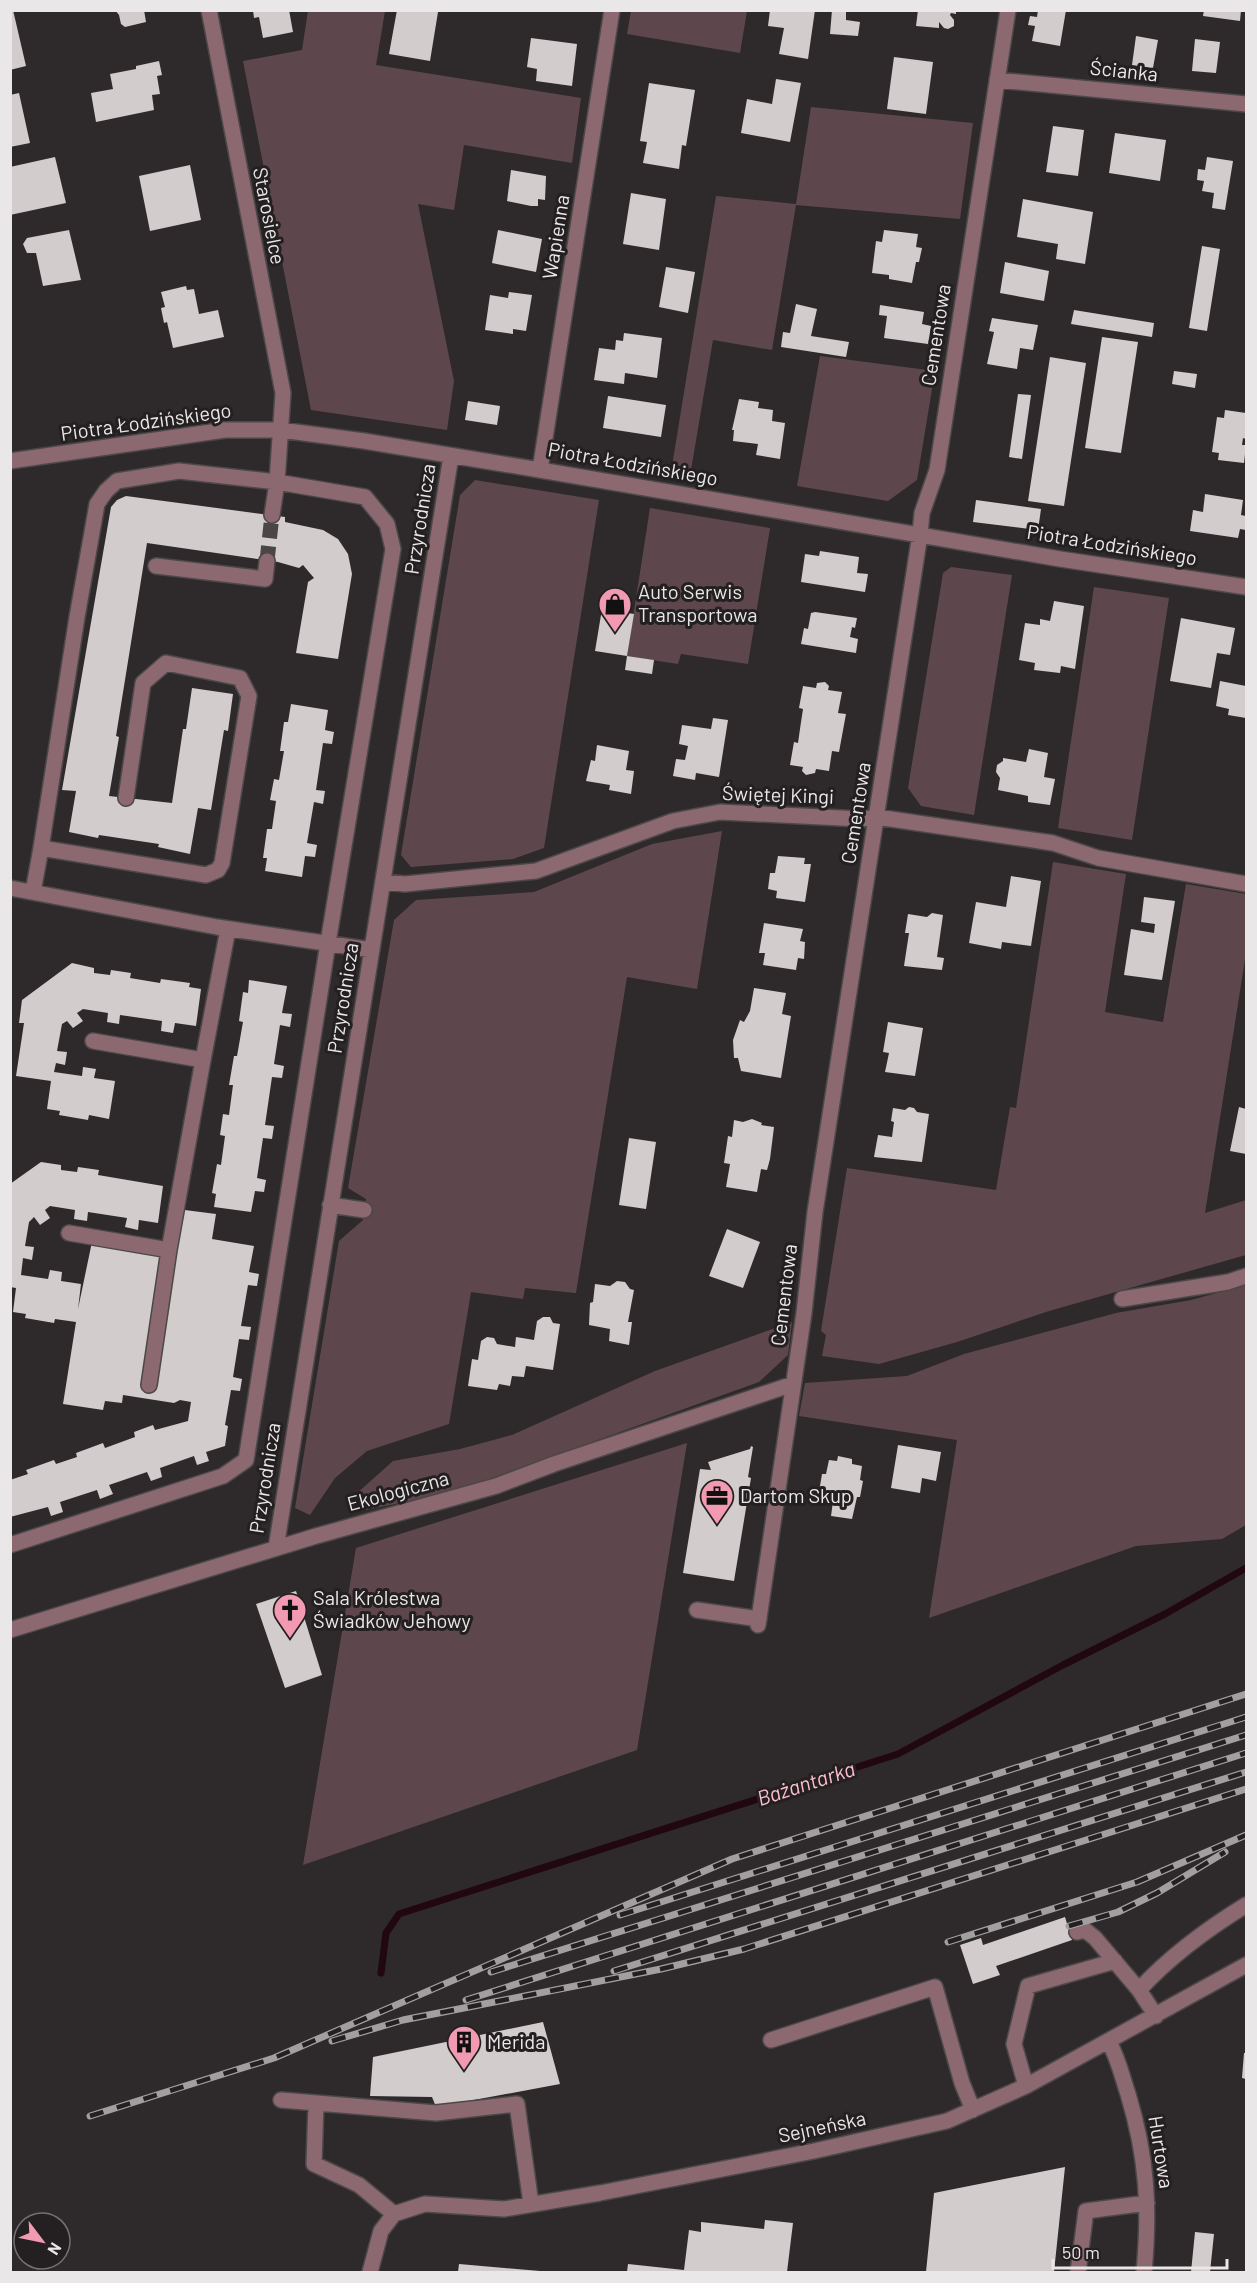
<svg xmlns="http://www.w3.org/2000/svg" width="1257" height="2283" font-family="Barlow,sans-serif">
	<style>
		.green { fill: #5d474c }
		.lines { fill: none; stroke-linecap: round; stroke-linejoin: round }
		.stream { stroke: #210710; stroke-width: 7 }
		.building { fill: #d2cccd }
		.minor-tunnel { stroke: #4a4647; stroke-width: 15; stroke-dasharray: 15 8; stroke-linecap: butt }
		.minor-casing { stroke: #4c4849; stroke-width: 18 }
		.minor { stroke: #8c6871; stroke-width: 15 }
		.rail-casing { stroke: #a29fa0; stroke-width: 7 }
		.rail { stroke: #242021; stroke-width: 4.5; stroke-dasharray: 14; stroke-linecap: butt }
		.labels { text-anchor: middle; stroke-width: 6; stroke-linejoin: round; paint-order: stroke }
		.street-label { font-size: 20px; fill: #eae7e8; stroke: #242021 }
		.poi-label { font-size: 20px; fill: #eae7e8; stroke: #242021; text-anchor: start }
		.water-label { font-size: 21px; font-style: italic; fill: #febecf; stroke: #242021 }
	</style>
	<rect width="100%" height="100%" fill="#2e2a2b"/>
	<path class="green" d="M308,11H385L376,65L581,98L572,163L464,145L454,210L418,204L454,381L447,430L311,410L243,61L302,50Z
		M631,11H747L740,53L627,34Z
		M811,107L973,123L960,219L796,205L772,350L713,340L691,470L672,466L716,196L796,204Z
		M820,356L935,371L917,480L888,501L797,486Z
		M475,480L599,500L544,848L513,859L411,867L401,855L460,495Z
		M650,508L770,528L748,664L681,654L678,664L627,656Z
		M951,567L1012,575L974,815L921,806L908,788L943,573Z
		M1094,587L1169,598L1132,840L1058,828Z
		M722,831L697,989L627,977L576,1293L525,1288L523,1299L471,1292L449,1424L367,1451L335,1478L310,1515L295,1508L339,1241L363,1220L366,1199L348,1188L394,920L416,900L534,892L652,844Z
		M1053,862L1126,874L1105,1012L1163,1022L1186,884L1246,894V953L1205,1213L1246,1200V1255L1049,1311L957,1342L879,1364L822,1356L826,1335L821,1331L847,1168L996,1190L1010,1107L1016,1108Z
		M1246,1285V1525L1222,1539L1136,1546L929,1618L957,1440L799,1416L805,1383L907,1376L964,1354L1116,1313L1191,1300Z
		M792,1322L788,1355L759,1382L453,1492L361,1511L356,1494L393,1461L460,1449L512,1435L655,1371Z
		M687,1443L637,1750L303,1865L356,1548Z"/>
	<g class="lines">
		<path class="stream" d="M381,1973L386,1933L399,1914L898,1754L1063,1665L1165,1614L1246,1568"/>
	</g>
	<path class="building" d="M10,10H13L26,66L10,70Z
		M115,10H144L146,22L125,27L121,24L119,15Z
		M253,10H289L293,32L263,38L259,17L254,18Z
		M397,10L438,12L430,61L389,54Z
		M770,10H815L808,59L779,54L784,28L768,26Z
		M832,10H846V20L860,22L858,36L830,34Z
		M918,10H956V14L951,13L950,15L954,20V26L948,29L944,28L939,22V28L916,26Z
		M1038,10H1066L1060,46L1032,41L1035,26L1028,25L1030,16L1037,17Z
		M1204,10H1241L1240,21L1203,16Z
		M1136,36L1158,40L1153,68L1132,65Z
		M531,38L577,44L572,86L536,81L537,69L527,67Z
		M1195,39L1220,42L1216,73L1192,71Z
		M894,57L933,62L926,114L887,109Z
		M159,61L162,75L157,76L160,94L152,95L154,110L96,122L91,93L113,89L110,74L136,69V66Z
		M776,79L801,83L790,142L741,133L747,99L772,104Z
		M649,83L695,90L686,146L682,145L679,169L643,163L647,142L640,141Z
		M19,93L30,143L10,147V95Z
		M1053,126L1084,130L1078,176L1046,172Z
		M1115,133L1166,140L1160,181L1109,173Z
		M55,157L66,203L10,215V167Z
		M1207,157L1233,161L1225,210L1212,208L1214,193L1202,191L1204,181L1197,180L1198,169L1205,170Z
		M190,165L201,220L150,231L139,176Z
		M511,170L546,176L545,200L538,199V206H531L507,201Z
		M631,193L666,199L659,250L623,244Z
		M1023,199L1093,212L1085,264L1056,259L1058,244L1017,237Z
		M69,230L81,280L43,286L36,253H27L23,244L27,238Z
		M498,230L542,239L536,272L492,263Z
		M884,230L918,234L916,247L922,248L919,262H916L912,283L889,279V275L872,273L876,241L882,242Z
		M1202,246L1220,249L1207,331L1189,328Z
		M1005,262L1049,271L1044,301L1000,293Z
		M666,267L695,272L688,313L659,307Z
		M186,286L187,290L194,289L199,314L218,310L224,337L173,348L167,322L164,323L161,308L165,307L161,292Z
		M509,292L532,295L526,331L513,329V334L485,330L490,295L508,298Z
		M796,304L817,309L811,336L849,342L846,357L781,347L783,332L790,333Z
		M880,305L924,312L922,324L931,326L928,344L884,338L887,316L879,315Z
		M1074,310L1154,323L1152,337L1071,324Z
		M992,318L1038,325L1033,350L1020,348L1017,369L987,364L994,332L989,331Z
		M624,333L662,338L657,378L625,373L624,384L594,380L599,348L615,350L616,340L623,341Z
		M1102,337L1138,342L1121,453L1085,448Z
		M1050,357L1086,363L1064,506L1028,501Z
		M1174,371L1197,374L1195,388L1172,384Z
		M1018,394L1031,395L1022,459L1009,457Z
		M608,396L666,405L661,437L603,428Z
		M739,399L759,402L758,408L773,410L772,421L785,423L780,459L756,455L758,444L733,441L734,430H732Z
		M468,401L500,406L497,425L465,420Z
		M1225,410L1246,413V439L1243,438L1242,445H1246L1244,463L1218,460L1219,453L1212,452L1217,417L1224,418Z
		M1205,494L1243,500L1241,515L1246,516V530L1240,529L1238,538L1190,531L1193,510L1203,512Z
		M126,496L285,517V522L323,530L338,539L348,554L352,574L338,659L296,653L308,582L314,578L303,565L299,568L278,562L147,543L116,736L119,737L109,796L172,803L183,729H186L192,688L233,694L228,731L224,730L211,810L198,808L190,854L158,847L159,844L99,835L98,838L69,832L76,791L62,790L111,507L117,500Z
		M976,500L1041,509L1038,530L973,522Z
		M820,551L859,557L857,573L868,574L865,592L801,582L805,554L819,556Z
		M1054,601L1084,606L1075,669L1061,666L1060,673L1034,670L1035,663L1019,660L1025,623L1040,625V619L1050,621Z
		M602,609L634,614L627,656L654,660L652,674L625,670L627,656L595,651Z
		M815,612L857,618L855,628L852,627L850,637L858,639L856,653L801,644L804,628L808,629L811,613Z
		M1181,618L1235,628L1230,655L1217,653L1211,688L1170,681Z
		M1220,681L1246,686V718L1228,715L1229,709L1216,706Z
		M825,682L829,686L828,690L842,692L838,713L846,714L839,752L832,751L829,771L816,769L815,773L806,775L802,771L803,767L790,765L794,742L798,743L801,722L803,709L799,708L803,686L816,688L817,683Z
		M291,704L328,710L325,730L334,732L332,744L323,743L316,790L325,791L323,804L314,802L307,843L317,845L315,857L305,856L302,877L265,871L267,858H263L267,829H272L276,801L270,800L274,779L279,780L284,751H280L284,722H288Z
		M713,718L728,720L719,777L696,773L695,780L673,776L676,759L685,760L688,746L679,744L682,725L711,729Z
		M597,745L629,751L626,770L634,771L631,794L609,790L610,785L586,781L591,760L595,761Z
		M1029,749L1048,753L1044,777L1055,779L1050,805L1028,802V796L998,790L1000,778L996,772L997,765L1003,761V758L1026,762Z
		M778,856L805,858L804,864H811L805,902L776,898L777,891L768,889L770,873H775Z
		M1011,876L1041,881L1031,946L1002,942L1001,949L969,943L976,902L1006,907Z
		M1144,897L1175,901L1162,980L1124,975L1131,929L1154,933L1155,924L1141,922Z
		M932,913L943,915L937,957L944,958L942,970L904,966L909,933H905L908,914L927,917Z
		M764,923L803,929L800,941L805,942L804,959L798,958L796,970L763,965L765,953H759Z
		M72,963L94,968V973L110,975L111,970L131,973L130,978L160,983L161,979L190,983L189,987L201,989L196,1026L175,1023L173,1033L161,1031L162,1021L120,1015L119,1024L107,1022L108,1013L83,1009L77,1013L83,1021L73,1028L67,1021L62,1024L57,1051L67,1052L65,1065L56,1063L54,1072L82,1076L83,1067L96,1069L94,1078L115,1081L109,1119L89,1115L88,1120L59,1115L60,1111L47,1109L51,1081L16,1076L24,1023H19L22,1000Z
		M249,980L287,986L282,1013L292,1014L290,1027L280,1025L274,1064L284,1066L282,1078L272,1077L265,1125L274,1126L272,1139L263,1138L257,1178L266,1180L264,1192L255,1191L251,1212L214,1207L216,1194L212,1193L217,1164L221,1165L225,1136L220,1135L223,1114L229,1115L233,1085H229L234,1056H237L243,1022L239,1021L243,992L248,993Z
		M754,988L786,993L782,1014L791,1016L781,1078L741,1071L738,1058H734L733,1040L740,1020L744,1022L750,1011Z
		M888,1022L923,1028L915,1076L885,1072L889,1053L883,1052Z
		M909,1107L914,1108L917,1112L929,1114L922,1162L874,1157L878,1135L892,1137L894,1122L891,1121L893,1108L905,1110Z
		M1239,1107L1246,1109V1154L1230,1151Z
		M752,1119L762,1123L761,1125L774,1127L770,1159L767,1170L761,1169L757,1192L726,1187L730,1164L724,1163L728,1136L732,1137L734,1120L743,1122Z
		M629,1138L656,1142L646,1209L619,1205Z
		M41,1162L61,1165V1170L77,1172L78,1167L99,1170L98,1175L163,1186L158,1223L139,1220L138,1230L125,1227L127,1218L88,1212L87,1221L74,1219L75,1210L50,1206L45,1210L50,1218L40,1225L34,1217L29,1222L25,1246L34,1247L32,1260L23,1258L21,1275L48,1279L50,1270L62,1272L61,1281L81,1284L78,1309L93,1237L171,1243L177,1209L216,1214L212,1239L254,1246L249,1272L259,1274L257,1286L248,1285L241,1326L251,1327L249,1340L239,1339L233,1377L242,1379L240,1391L231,1390L225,1425L228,1426L225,1446L206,1452L209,1461L197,1465L194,1456L160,1468L162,1477L151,1481L147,1472L109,1485L113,1494L100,1499L97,1490L60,1502L63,1512L51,1516L48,1507L10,1517V1480L28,1474L26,1470L54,1460L56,1464L77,1457L76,1453L103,1443L105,1448L135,1437L134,1432L153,1425L155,1430L188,1421L191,1402L180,1400L174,1403L123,1395L122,1403L105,1401L103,1410L63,1404L76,1322L55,1319L54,1323L25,1318L26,1314L13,1312L16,1288L10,1287V1184Z
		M727,1229L760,1242L743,1288L709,1276Z
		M617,1281L625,1282L630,1289L634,1290L628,1322H632L629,1345L609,1341L610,1329L589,1325L590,1303L593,1302L595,1284L610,1286Z
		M543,1317H550L553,1323L560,1324L553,1370L526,1366L524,1377L512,1376L510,1386L499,1384L497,1390L468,1386L472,1359L478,1360L481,1341L487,1337L494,1338L497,1344L515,1347L516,1337L534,1340L537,1321Z
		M898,1445L941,1452L936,1481L922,1478L920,1493L891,1488Z
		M751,1446L753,1447L748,1477L751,1478L734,1581L683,1573L700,1469L711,1470L708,1462L750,1449Z
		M838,1456L852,1459V1464L862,1466L860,1480L863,1481L860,1497H857L852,1519L831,1516L834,1494L819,1492L822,1474H826L829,1460L837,1461Z
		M296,1591L322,1675L285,1688L256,1604Z
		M1065,1917L1072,1940L996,1966L1000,1975L973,1984L960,1945L981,1938L983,1945Z
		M543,2022L560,2084L436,2107L432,2097L370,2096L373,2057Z
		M1244,2053H1246V2079L1242,2078Z
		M1065,2167L1054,2272H926L934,2193Z
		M765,2220L793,2223L787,2272H627L628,2264L684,2270L689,2230L701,2232V2222L764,2229Z
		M1195,2232L1214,2234L1210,2272H1191Z
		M459,2264L540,2271V2272H458Z"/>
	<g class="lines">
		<path class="minor-tunnel" d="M267,561L272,515"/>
		<defs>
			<path id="minor" d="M997,80L1246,104
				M10,461L225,430H281L364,441L540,470L1060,559L1246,587
				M540,470L612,10
				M156,566L265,579L267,561
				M41,848L77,617L97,504L106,491L117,481L179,471L277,482L272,515
				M384,882L405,884L536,871L673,821L720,812L861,819L877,817L1053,843L1098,858L1246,884
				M10,888L217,927L372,950
				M33,892L41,848L206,875L218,870L222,863L249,696L240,678L166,663L143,683L126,798
				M93,1041L203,1060L228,929
				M330,1205L364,1210
				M69,1233L169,1250L203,1060
				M1122,1299L1228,1282L1246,1276
				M149,1385L169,1250
				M10,1545L223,1476L246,1460L328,943L393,549L387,524L365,497L277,482L283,393L209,10
				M276,1548L451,456
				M697,1610L759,1619
				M758,1625L804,1313L815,1212L920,534L922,513L937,470L1008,10
				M10,1630L316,1536L496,1486L554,1464L793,1384
				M1077,1932L1085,1930L1095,1938L1139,1990
				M1156,2016L1139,1990C1170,1956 1207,1929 1246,1905
				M771,2040L935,1987L962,2083L973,2110
				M1109,2042C1118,2058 1122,2076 1128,2094C1147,2157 1150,2207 1144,2272
				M1026,2086L1014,2044L1028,1986L1115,1961
				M281,2100L436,2113L517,2104L531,2204
				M316,2103L314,2164L359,2185L394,2214
				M370,2272L381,2231L394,2214L425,2204L504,2209L600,2193L814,2151L947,2121L1026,2086L1246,1965
				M1078,2272L1086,2211L1147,2203"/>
		</defs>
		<use href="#minor" class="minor-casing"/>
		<use href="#minor" class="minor"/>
		<defs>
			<path id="rail" d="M620,1915L1246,1717
				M1069,1926L1118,1912L1157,1893L1225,1852
				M948,1942L1137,1882L1246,1835
				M614,1971L1246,1772
				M491,1972L1246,1735
				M466,2000L1246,1753
				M332,2041L403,2020L661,1969L744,1949L1246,1789
				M90,2116L274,2058L732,1859L1246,1694"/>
		</defs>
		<use href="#rail" class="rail-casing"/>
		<use href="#rail" class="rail"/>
	</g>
	<defs>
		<symbol id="shop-pin" viewBox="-11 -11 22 30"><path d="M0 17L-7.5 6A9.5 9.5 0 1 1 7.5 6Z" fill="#f19ab2" stroke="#242021"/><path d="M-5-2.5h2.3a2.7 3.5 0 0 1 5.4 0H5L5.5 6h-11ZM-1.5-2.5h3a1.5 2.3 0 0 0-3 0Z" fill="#111"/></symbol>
		<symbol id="office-pin" viewBox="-11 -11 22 30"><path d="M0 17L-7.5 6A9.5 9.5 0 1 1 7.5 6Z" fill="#f19ab2" stroke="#242021"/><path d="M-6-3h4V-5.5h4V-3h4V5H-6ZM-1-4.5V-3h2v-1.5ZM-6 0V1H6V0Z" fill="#111"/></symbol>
		<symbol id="church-pin" viewBox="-11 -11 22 30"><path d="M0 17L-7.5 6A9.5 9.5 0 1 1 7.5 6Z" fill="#f19ab2" stroke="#242021"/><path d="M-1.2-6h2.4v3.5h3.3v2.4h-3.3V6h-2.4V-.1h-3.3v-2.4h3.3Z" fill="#111"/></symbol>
		<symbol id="building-pin" viewBox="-11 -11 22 30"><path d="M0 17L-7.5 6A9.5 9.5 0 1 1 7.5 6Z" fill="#f19ab2" stroke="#242021"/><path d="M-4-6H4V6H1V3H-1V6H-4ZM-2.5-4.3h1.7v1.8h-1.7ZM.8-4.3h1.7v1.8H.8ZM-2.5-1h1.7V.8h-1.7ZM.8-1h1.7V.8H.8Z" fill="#111"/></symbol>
	</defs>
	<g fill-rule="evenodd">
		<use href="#shop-pin" x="596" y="585" width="38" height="52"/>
		<use href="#office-pin" x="698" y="1477" width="38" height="52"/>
		<use href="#church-pin" x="271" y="1591" width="38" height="52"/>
		<use href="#building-pin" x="445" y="2023" width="38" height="52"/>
	</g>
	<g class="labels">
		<g class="street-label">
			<text transform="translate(1124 71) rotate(6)" y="7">Ścianka</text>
			<text transform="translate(269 216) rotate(79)" y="7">Starosielce</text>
			<text transform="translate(556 237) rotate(-81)" y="7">Wapienna</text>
			<text transform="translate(936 335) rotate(-81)" y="7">Cementowa</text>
			<text transform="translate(146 422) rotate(-8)" y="7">Piotra Łodzińskiego</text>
			<text transform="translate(633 464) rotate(10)" y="7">Piotra Łodzińskiego</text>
			<text transform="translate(420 519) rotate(-81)" y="7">Przyrodnicza</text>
			<text transform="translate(1112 545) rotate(9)" y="7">Piotra Łodzińskiego</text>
			<text transform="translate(778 795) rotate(2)" y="7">Świętej Kingi</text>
			<text transform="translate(856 813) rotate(-81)" y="7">Cementowa</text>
			<text transform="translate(343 998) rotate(-81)" y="7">Przyrodnicza</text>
			<text transform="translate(784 1295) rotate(-83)" y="7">Cementowa</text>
			<text transform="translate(265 1478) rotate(-81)" y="7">Przyrodnicza</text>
			<text transform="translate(398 1491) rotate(-15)" y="7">Ekologiczna</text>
			<text transform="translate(822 2127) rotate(-12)" y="7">Sejneńska</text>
			<text transform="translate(1161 2152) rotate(81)" y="7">Hurtowa</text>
		</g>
		<g class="poi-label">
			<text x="638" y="599">Auto Serwis<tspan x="638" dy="23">Transportowa</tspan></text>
			<text x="740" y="1503">Dartom Skup</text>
			<text x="313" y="1605">Sala Królestwa<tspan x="313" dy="23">Świadków Jehowy</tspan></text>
			<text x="487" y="2049">Merida</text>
		</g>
		<g class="water-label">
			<text transform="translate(806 1784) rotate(-18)" y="7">Bażantarka</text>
		</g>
	</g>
	<rect width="1257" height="2283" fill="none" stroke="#eae7e8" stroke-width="24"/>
	<g transform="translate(42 2241) rotate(122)"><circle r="28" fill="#242021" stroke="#737071" stroke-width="1.5"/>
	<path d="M0-4.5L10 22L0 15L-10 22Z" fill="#f19ab2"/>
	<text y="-9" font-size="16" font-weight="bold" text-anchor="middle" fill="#eae7e8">N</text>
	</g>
	<path d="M1053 2259v9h174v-9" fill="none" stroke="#eae7e8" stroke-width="3"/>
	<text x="1062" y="2259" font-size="18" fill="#eae7e8" stroke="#242021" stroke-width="4.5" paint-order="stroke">50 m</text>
</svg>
